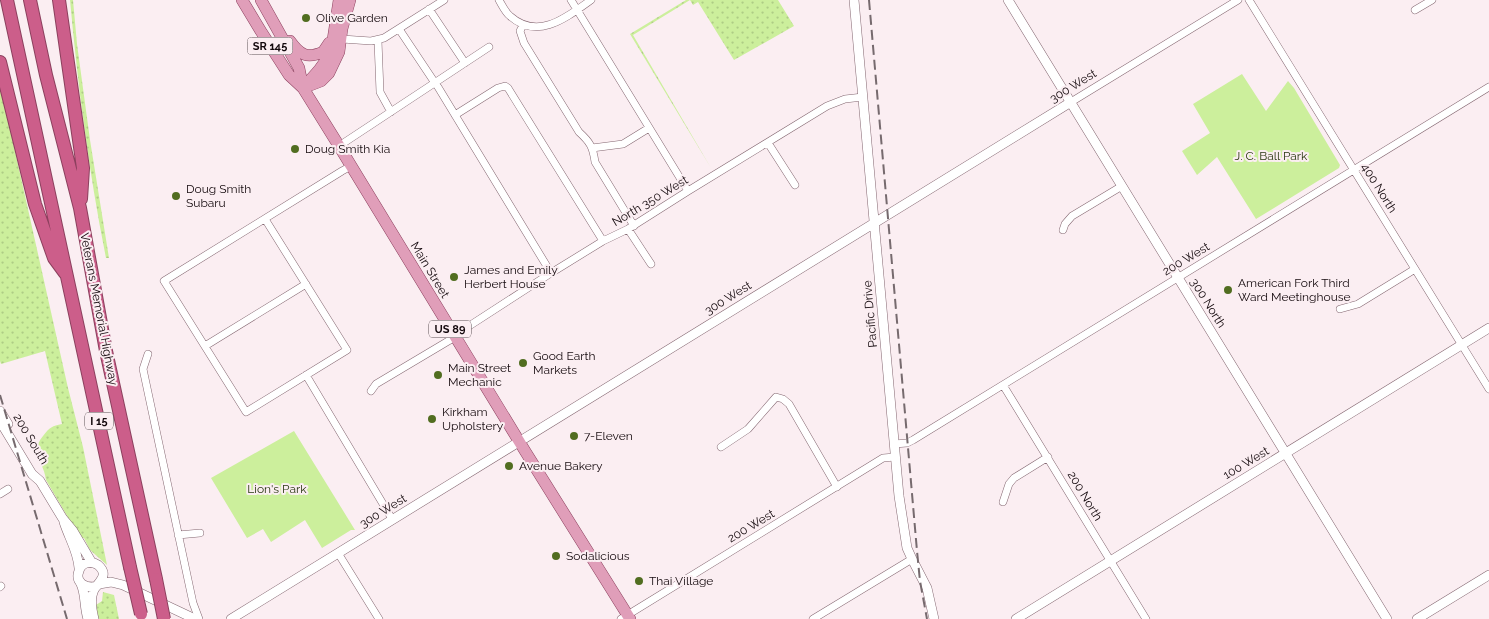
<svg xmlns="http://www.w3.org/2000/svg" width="1489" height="619" font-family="Raleway,sans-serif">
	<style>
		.grass { fill: url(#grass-dots) }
		.green { fill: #ccef9c }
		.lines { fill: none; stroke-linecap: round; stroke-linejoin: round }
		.minor-casing { stroke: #846771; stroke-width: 8 }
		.tertiary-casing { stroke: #846771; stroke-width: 10 }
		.primary-casing { stroke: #8c405e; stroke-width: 12 }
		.motorway-casing { stroke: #8c405e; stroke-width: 14 }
		.minor { stroke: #fff; stroke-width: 7 }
		.tertiary { stroke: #fff; stroke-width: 9 }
		.primary { stroke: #e09eb9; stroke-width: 11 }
		.motorway { stroke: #cc5e8a; stroke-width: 12 }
		.rail { stroke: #766a6e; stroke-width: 2; stroke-dasharray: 10 5; stroke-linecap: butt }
		.motorway-bridge-casing { stroke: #8c405e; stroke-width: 14; stroke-linecap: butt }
		.motorway-bridge { stroke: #cc5e8a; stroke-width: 12 }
		.poi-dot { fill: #516d20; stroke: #fbeef2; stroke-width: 2 }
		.labels { text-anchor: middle; stroke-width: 4; stroke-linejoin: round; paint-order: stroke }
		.shield { fill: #fbeef2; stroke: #594e52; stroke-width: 1 }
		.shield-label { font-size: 11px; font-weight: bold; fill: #14090d }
		.poi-label { font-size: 12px; fill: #14090d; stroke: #fbeef2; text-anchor: start }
		.street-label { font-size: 12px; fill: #14090d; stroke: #fbeef2 }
		.park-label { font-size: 12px; fill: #293711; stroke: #fbeef2 }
	</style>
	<defs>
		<pattern id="grass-dots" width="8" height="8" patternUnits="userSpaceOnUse" patternTransform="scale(1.25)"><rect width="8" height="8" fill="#ccef9c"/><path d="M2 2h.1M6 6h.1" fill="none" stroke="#aecc85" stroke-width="1.8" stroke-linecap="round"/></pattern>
	</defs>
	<rect width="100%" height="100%" fill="#fbeef2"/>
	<path class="grass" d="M70,0H73L77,44L90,140L109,258H106C89,173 78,87 70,0Z
		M686,0H778L794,26L734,60L698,2L693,5L690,0L633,35L711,168L630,34Z
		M0,84L68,388L83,447L107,565L90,550L84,538H80L46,480C44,462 29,453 43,436C50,427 52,426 62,424L45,351L1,364L0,361Z
		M103,592L114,595L119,619H98L96,605L102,601Z"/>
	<path class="green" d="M1242,74L1266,111L1288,81L1294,88L1340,165L1339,168L1256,219L1217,157L1197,175L1182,151L1210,133L1193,104Z
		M294,431L355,530H351L322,548L305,520L271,542L263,529L247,538L211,478Z"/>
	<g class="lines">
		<defs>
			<path id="minor" d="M499,0C502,5 505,12 510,16C538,41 567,17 591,0
				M571,0L688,191
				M1249,0L1489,389
				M429,9L465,63
				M1415,10L1432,0
				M523,25L520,31L524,43L579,132C590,142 593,147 595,162L634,226
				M399,29L435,83
				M342,39L371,41L384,38L444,0
				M378,41L380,92L391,112
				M438,87L551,273
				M1071,102L1238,0
				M455,115L498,88L505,86L508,88L603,241
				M768,143L795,185
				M339,146L489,47
				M592,148L623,144L649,128
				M265,219L347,350L246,412L164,281L342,171L351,166
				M628,229L651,264
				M1063,230L1065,224L1072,216L1122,186
				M1340,309L1358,304L1415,269
				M205,346L306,284
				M148,354L143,369L193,603L199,619
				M306,375L392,519
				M1003,385L1146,619
				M371,391L376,384L455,337L466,328L551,273L603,241L628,229L688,191L827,106L845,99L863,97
				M894,444L907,443L913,440L1489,87
				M721,447L748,429L776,397L783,399L789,404L837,487
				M0,494L8,489
				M1003,502L1009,484L1014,478L1048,457
				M178,535L200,533
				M338,553L379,619
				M0,587L1,586
				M621,619L883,458L895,457
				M813,619L912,559"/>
			<path id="tertiary" d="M854,0L899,496L907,548L912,559L927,588L934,619
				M1008,0L1387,619
				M0,411L8,424
				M0,421L32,474L40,481L63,519L73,531L92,563
				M64,522C69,538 78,551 79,568
				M81,584C86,595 84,607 88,619
				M99,584L111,582L123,585L195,619
				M94,619C92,611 90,600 93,592C96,583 111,576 98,565C95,563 91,562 87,563C83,564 80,567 79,571C74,583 87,589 97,586
				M231,619L1071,102
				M1016,619L1489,328
				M1417,619L1489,575"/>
			<path id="primary" d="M242,0L262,33L289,75L303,88L339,146L525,451L630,619
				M261,0L299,68L303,88
				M290,41C300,55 307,59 323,52L329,43
				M304,87L319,70L329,56L332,46L339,0
				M303,88L321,81L329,73L339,52L342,29L350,0"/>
			<path id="motorway" d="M7,0L130,567
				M30,0L46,75L80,208L106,351L156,579
				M59,0L83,168L81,199
				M0,62L35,204L54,258L65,273"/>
		</defs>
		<use href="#minor" class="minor-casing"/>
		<use href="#tertiary" class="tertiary-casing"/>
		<use href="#primary" class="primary-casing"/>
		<use href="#motorway" class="motorway-casing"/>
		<use href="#minor" class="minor"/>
		<use href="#tertiary" class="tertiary"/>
		<use href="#primary" class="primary"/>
		<use href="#motorway" class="motorway"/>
		<path class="rail" d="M869,0L917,551L920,581L927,619
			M0,395L67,619"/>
		<defs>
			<path id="motorway-bridge" d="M130,567L141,614
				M156,579L164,619"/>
		</defs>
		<use href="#motorway-bridge" class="motorway-bridge-casing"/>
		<use href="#motorway-bridge" class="motorway-bridge"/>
	</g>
	<g class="poi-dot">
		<circle cx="306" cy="18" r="5"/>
		<circle cx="295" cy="149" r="5"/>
		<circle cx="176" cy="196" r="5"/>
		<circle cx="454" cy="277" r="5"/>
		<circle cx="1228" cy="290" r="5"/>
		<circle cx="523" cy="363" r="5"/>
		<circle cx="438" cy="375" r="5"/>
		<circle cx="432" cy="419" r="5"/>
		<circle cx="574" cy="436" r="5"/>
		<circle cx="509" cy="466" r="5"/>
		<circle cx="556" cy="556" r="5"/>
		<circle cx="639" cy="581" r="5"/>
	</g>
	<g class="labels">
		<g class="shield">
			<rect x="247.5" y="37.5" width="45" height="17" rx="4"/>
			<rect x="429" y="320.5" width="42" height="17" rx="4"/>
			<rect x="85" y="412.5" width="28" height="17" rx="4"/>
		</g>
		<g class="shield-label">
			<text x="270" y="50">SR 145</text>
			<text x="450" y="333">US 89</text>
			<text x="99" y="425">I 15</text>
		</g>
		<g class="poi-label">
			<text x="316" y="22">Olive Garden</text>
			<text x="305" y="153">Doug Smith Kia</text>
			<text x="186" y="193">Doug Smith<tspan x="186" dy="14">Subaru</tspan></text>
			<text x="464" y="274">James and Emily<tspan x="464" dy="14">Herbert House</tspan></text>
			<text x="1238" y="287">American Fork Third<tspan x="1238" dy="14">Ward Meetinghouse</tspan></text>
			<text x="533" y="360">Good Earth<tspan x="533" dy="14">Markets</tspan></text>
			<text x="448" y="372">Main Street<tspan x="448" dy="14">Mechanic</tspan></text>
			<text x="442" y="416">Kirkham<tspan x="442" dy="14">Upholstery</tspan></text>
			<text x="584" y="440">7-Eleven</text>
			<text x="519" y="470">Avenue Bakery</text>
			<text x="566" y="560">Sodalicious</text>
			<text x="649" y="585">Thai Village</text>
		</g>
		<g class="street-label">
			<text transform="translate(1073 86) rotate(-32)" y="4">300 West</text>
			<text transform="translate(1379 188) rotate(58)" y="4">400 North</text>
			<text transform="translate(650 201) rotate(-31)" y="4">North 350 West</text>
			<text transform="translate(1186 259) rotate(-31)" y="4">200 West</text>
			<text transform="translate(430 270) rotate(59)" y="4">Main Street</text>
			<text transform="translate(728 298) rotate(-32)" y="4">300 West</text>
			<text transform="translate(1208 303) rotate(58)" y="4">300 North</text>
			<text transform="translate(99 309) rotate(79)" y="4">Veterans Memorial Highway</text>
			<text transform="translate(870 314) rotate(-95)" y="4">Pacific Drive</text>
			<text transform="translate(31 439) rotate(59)" y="4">200 South</text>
			<text transform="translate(1246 463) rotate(-31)" y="4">100 West</text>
			<text transform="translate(1085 496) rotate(59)" y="4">200 North</text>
			<text transform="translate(383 511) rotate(-32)" y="4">300 West</text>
			<text transform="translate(751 526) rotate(-31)" y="4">200 West</text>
		</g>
		<g class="park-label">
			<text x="1271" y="160">J. C. Ball Park</text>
			<text x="277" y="493">Lion's Park</text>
		</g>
	</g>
</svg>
